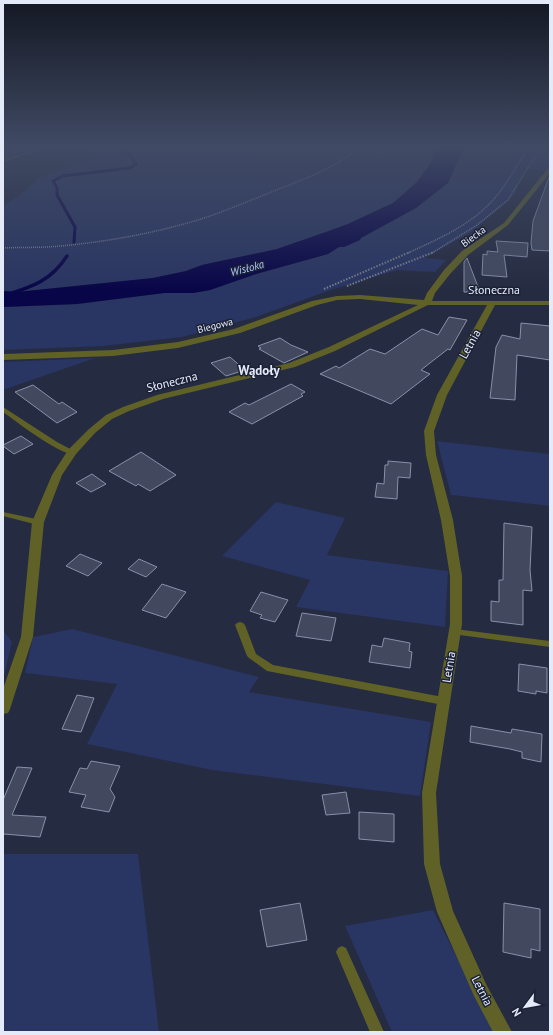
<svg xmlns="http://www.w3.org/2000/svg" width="553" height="1035" font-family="'PT Sans',sans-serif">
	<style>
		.green { fill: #293562 }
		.water { fill: #080548 }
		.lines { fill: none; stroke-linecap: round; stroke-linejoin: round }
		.stream-far1 { stroke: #080548; stroke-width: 3 }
		.stream { stroke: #080548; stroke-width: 3.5 }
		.building { fill: #42495f; stroke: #8890aa }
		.path-far1 { stroke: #797e90; stroke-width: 1.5; stroke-dasharray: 1 1; stroke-linecap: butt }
		.path { stroke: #797e90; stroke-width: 2; stroke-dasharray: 1.5 1.5; stroke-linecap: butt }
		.service { fill: #5f6127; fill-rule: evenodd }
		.minor { fill: #5f6127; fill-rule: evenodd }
		.labels { text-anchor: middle; stroke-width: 3; stroke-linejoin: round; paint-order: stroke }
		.far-street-label { font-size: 10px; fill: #e5eaf8; stroke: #1b2136 }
		.far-water-label { font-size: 11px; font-style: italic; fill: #afc2fe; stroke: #1b2136 }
		.street-label { font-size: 12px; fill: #e5eaf8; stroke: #1b2136 }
		.neighbourhood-label { font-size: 13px; font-weight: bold; fill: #e5eaf8; stroke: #1b2136 }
	</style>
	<rect width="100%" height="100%" fill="#252b40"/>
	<path class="green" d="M14,147H37L3,158V150Z
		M88,147H438L431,163L417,182L393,203L348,224L326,232L277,249L202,265L186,271L153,278L17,292L3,291V206L21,194L36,181L35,179L99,157L86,148Z
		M464,147H550V163L544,171L526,168L519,179L515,194L473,231L425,258L446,260L435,272L397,270L328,291L256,317L182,337L104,346L3,350V307L77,304L164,293H193L210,290L256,274L328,254L339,247H344L372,232Z
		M95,358L3,390V362Z
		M437,441L550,454V506L451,495Z
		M276,502L345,518L327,555L448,571L445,627L296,607L310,580L222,556Z
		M72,629L259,677L249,692L431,722L420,796L212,770L87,744L117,684L25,673L33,637Z
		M3,630L12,642L3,681Z
		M3,854H138L159,1032H3Z
		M433,910L495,1032H392L345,926Z"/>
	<path class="water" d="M438,147H464L448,183L416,208L361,238L360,240L344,247H339L328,254L256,274L210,290L193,293H164L77,304L3,307V291L17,292L153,278L186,271L202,265L277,249L326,232L348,224L393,203L417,182L431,163Z"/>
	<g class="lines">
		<path class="stream-far1" d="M74,242L75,227L57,195V188L53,181L63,176L130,168L136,164L124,147"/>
		<path class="stream" d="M3,296C31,287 50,282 67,256"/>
	</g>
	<path class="building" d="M549,177H550V251L532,250L531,243L533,221Z
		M496,241L528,243L527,257L504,255L507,277L482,275L483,254L487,255V251L498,252Z
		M467,258L480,292H464V262Z
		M449,317L467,320L450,350L448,349L421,370L430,374L391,404L320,374L336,366L339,368L370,349L385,354L422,329L438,335Z
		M521,323L550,326V360L517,355L515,400L490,398L496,347L502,335L520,339Z
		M280,338L291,345L308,352L284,363L259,349L261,348L258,346Z
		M230,357L245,370L226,376L211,363Z
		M291,384L305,392L301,394L303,396L252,424L229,412L245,403L249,405Z
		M33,385L59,404L62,402L77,412L57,423L15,392Z
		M21,436L33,444L14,454L3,446V445Z
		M141,452L176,475L150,491L138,484L136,486L109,471Z
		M388,461L411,463L410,478L398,477L397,499L375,497L377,483L384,484L385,465H388Z
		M92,474L106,484L91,492L76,483Z
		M504,523L532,527L530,570L532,591L523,590V625L491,621V601L499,602V580H503Z
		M80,554L102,563L88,576L66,566Z
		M139,559L157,567L146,577L128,569Z
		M162,584L186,592L166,618L142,610Z
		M261,592L288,600L275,622L260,618L262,615L250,611Z
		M302,613L336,618L331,641L296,636Z
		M384,638L410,643L409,651L412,652L410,668L369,662L372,645L382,647Z
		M519,664L547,668V693L536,691V694L518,691Z
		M77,695L94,698L81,732L62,729Z
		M471,726L511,733L512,729L542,734L541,762L522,758V752L510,749L470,742Z
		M91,761L120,766L110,789L115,797L109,812L81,807L86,795L69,792L80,768L87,769Z
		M17,767L32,768L12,815L46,817L40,837L4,834L3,837V800Z
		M346,792L350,813L326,815L322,795Z
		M359,812L394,814V842L359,839Z
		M300,903L307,940L267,947L260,910Z
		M504,903L540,909V951L531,949V958L503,952Z"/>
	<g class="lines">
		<path class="path-far1" d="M380,155L392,147
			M3,248C22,247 41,248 60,246C105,242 149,234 191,222C219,214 246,202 274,191C304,179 334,169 359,147
			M408,253C438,239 471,225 493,200C506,186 518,163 529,147
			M432,253L477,225L508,200L532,161L545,147"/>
		<path class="path" d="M347,286L434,252
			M324,289L410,252"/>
		<path class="service" d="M42,147H48L3,162V160Z
			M3,407L57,442L76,452L75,454C60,456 16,421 3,412Z
			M3,512L41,520L42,522L38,525L3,516Z
			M240,622L243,623L245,625L256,654L273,665L443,697L447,698L448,701L447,704L443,705L267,671L249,658L247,656L235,625L237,623Z
			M455,629L550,641V647L452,634L450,632L452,630Z
			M342,946L346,948L384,1032H370L336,952L338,948Z"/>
		<path class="minor" d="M550,167V173L508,225L468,255L450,274L435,293L432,301H550V305H495L447,395L434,431L436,455L453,520L462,576V624L436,793L440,864L453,911L486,984L512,1032H493L474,996L437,912L424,864L422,793L450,624V576L441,520L426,455L424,431L437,395L487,305H428L335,351L295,367L163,399L129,411L112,419L95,433L76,454L62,475L44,522L33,637L10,709L8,713L3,714V689L21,637L32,522L52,475L68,450L89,429L106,415L123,407L157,395L289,363L329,347L418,305L360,299L337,300L317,305L240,333L178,348L113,356L3,360V354L113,350L178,342L234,329L312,301L337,296L360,295L424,300L427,293L444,270L462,251L504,223L548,168Z"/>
	</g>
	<linearGradient id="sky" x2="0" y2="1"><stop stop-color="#141823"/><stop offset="0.5" stop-color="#404a64"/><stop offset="1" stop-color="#404a64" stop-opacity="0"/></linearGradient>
	<rect width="553" height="292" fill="url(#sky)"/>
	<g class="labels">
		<g class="far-street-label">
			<text transform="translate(473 236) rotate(-36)" y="4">Biecka</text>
			<text transform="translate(215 325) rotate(-14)" y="4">Biegowa</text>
		</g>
		<g class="far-water-label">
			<text transform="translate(247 268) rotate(-15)" y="4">Wisłoka</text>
		</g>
		<g class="street-label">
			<text x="494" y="294">Słoneczna</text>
			<text transform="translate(470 344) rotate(-61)" y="4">Letnia</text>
			<text transform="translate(172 382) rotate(-14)" y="4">Słoneczna</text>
			<text transform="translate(449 667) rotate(-81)" y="4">Letnia</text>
			<text transform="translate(482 991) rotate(63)" y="4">Letnia</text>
		</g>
		<g class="neighbourhood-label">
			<text x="259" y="375">Wądoły</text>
		</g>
	</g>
	<rect width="553" height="1035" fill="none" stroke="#e5eaf8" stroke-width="8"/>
	<g transform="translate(525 1007) rotate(238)" stroke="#1b2136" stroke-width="3" paint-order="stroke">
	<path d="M0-3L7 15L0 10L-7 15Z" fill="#e5eaf8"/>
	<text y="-6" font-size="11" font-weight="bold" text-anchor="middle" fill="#e5eaf8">N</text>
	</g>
</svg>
